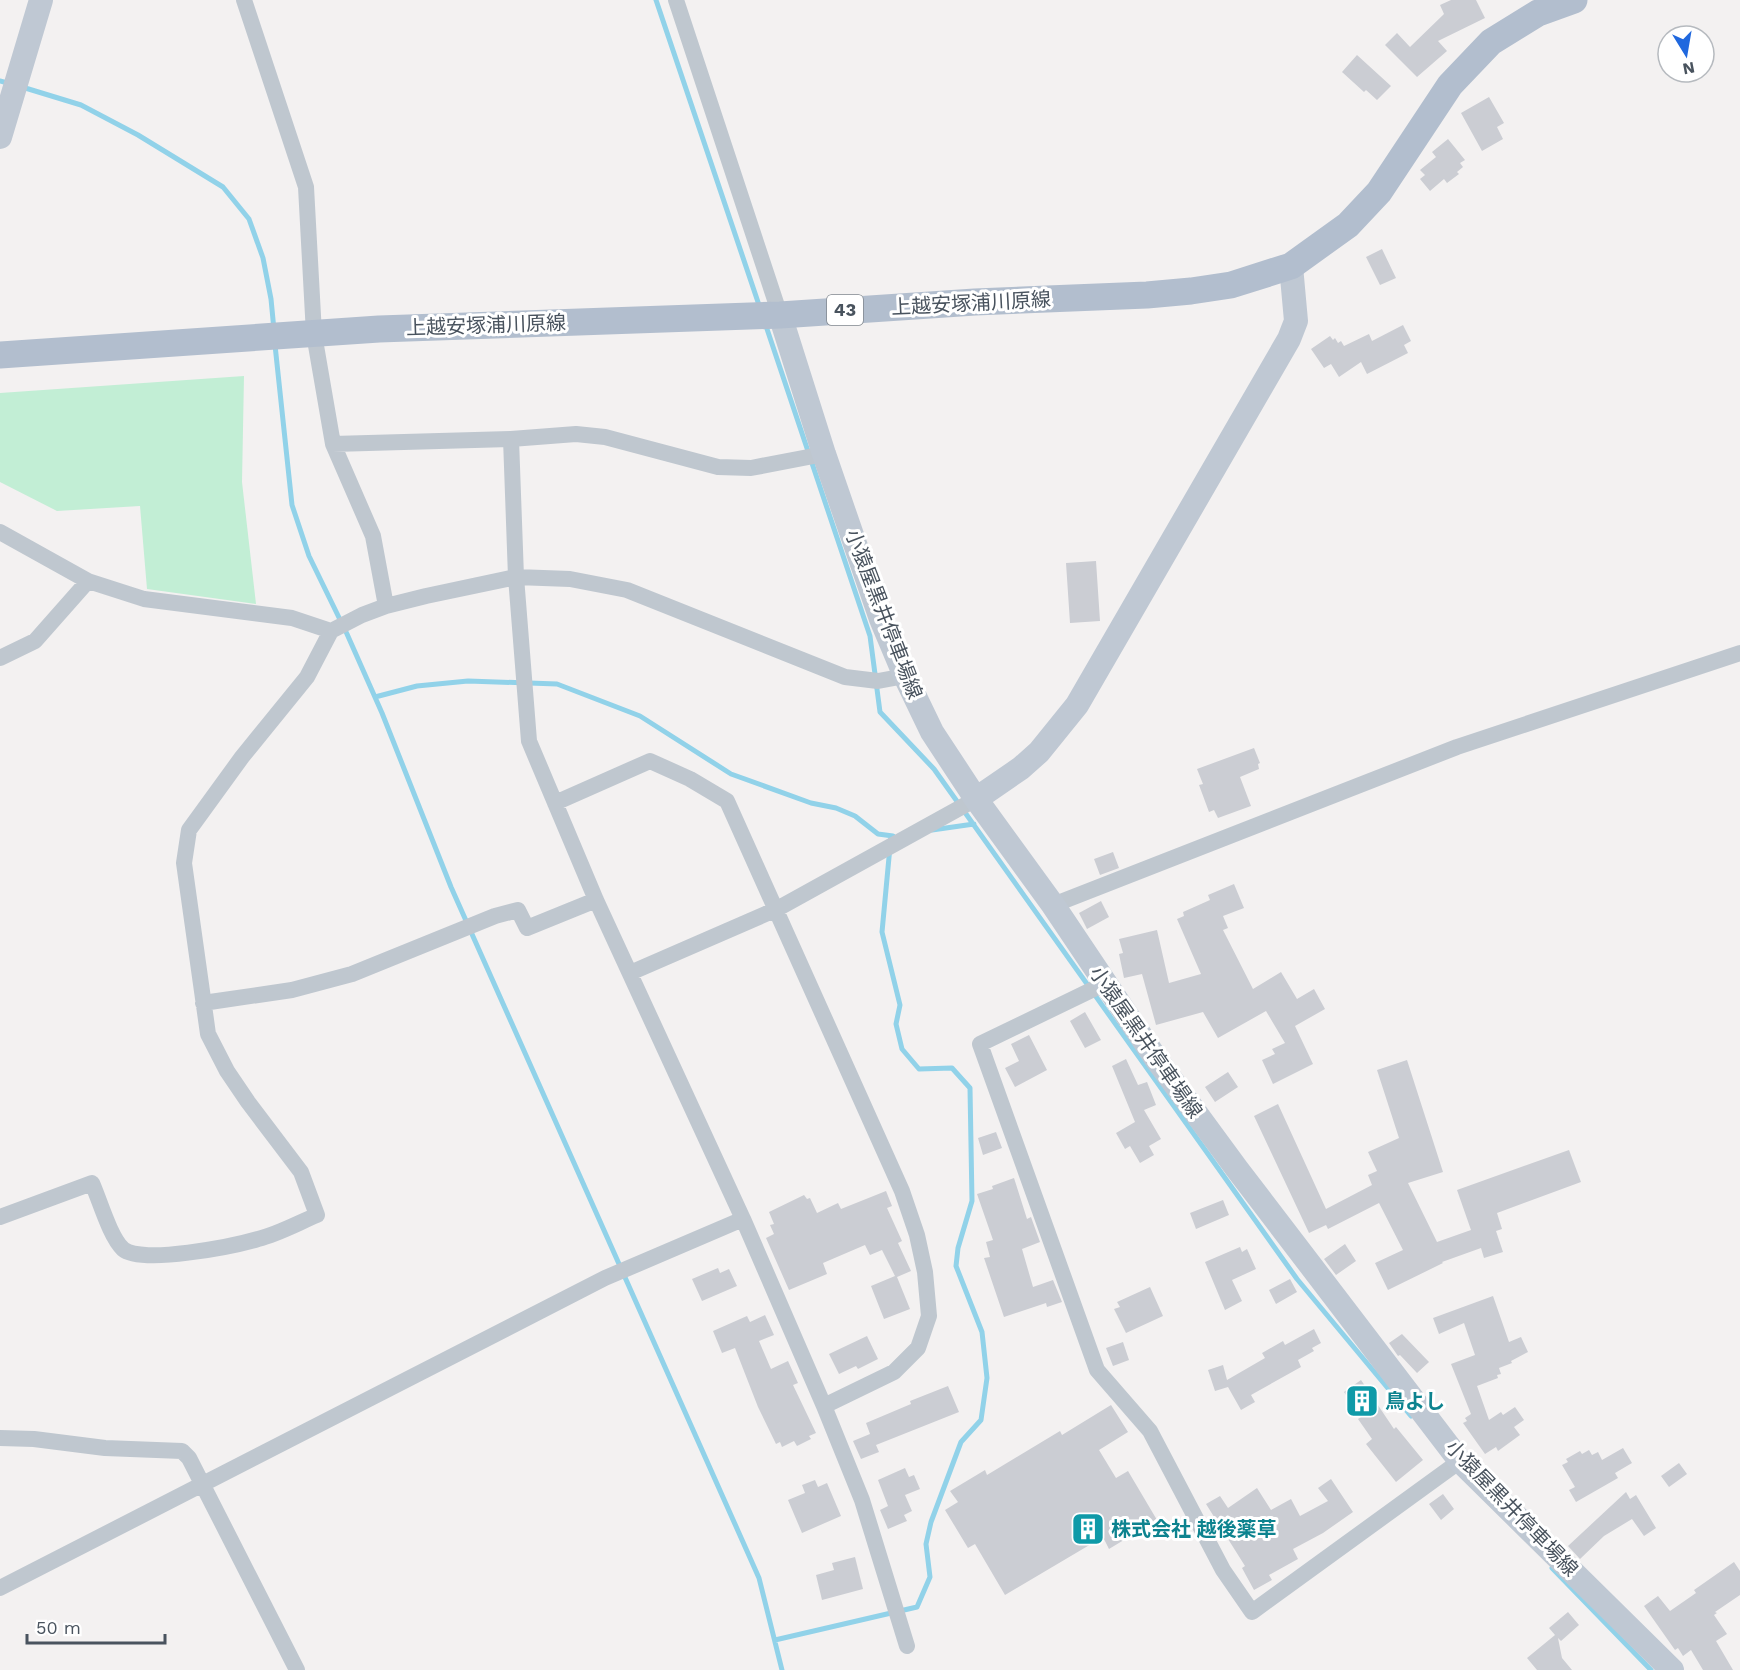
<svg xmlns="http://www.w3.org/2000/svg" width="1740" height="1670" font-family="'Work Sans','Noto Sans JP',sans-serif">
	<style>
		.green { fill: #c2eed5 }
		.lines { fill: none; stroke-linecap: round; stroke-linejoin: round }
		.stream { stroke: #91d2e9; stroke-width: 5 }
		.building { fill: #cbcdd3 }
		.street { stroke: #bfc7cf; stroke-width: 16 }
		.secondary { stroke: #bfc8d3; stroke-width: 24 }
		.primary { stroke: #b2bece; stroke-width: 27 }
		.labels { text-anchor: middle; stroke-width: 6; stroke-linejoin: round; paint-order: stroke }
		.shield { fill: #fff; stroke: #80878e; stroke-width: 1.5 }
		.shield-label { font-size: 18px; font-weight: bold; fill: #49535e }
		.street-label { font-size: 20px; fill: #49535e; stroke: #fff }
		.culture-label { font-size: 20px; font-weight: bold; fill: #0d838f; stroke: #fff; text-anchor: start }
	</style>
	<rect width="100%" height="100%" fill="#f3f1f1"/>
	<path class="green" d="M244,376L242,482L256,604L147,589L140,506L57,511L0,482V393Z"/>
	<g class="lines">
		<path class="stream" d="M656,0L760,308
			M0,81L11,84
			M22,87L81,105L138,135L223,187L249,219L263,258L271,299L274,330
			M765,323L870,636L880,712L934,769L1297,1279L1411,1416
			M275,345L292,505L309,556L347,634L382,713L451,887L759,1578L782,1670
			M375,697L417,686L468,681L557,684L640,716L731,774L811,803L836,808L855,816L878,834L893,836
			M932,830L974,824
			M1552,1568L1651,1670
			M775,1640L917,1607L930,1577L926,1544L931,1522L961,1442L981,1420L987,1378L982,1332L956,1266L958,1248L972,1201L970,1088L952,1068L919,1069L902,1049L896,1024L900,1005L882,932L891,836"/>
	</g>
	<path class="building" d="M1451,0H1476L1485,18L1438,41L1447,51L1417,77L1385,45L1397,33L1410,47L1444,14L1440,5Z
		M1357,55L1391,86L1377,100L1366,90L1364,92L1342,72Z
		M1489,97L1504,123L1497,127L1503,139L1482,151L1461,113Z
		M1448,139L1465,160L1460,163L1463,167L1457,172L1459,174L1447,183L1444,179L1430,191L1420,179L1425,175L1420,170L1436,157L1432,152Z
		M1382,249L1396,278L1380,285L1366,257Z
		M1403,325L1411,341L1404,345L1408,353L1367,374L1361,362L1339,377L1331,364L1324,368L1311,349L1330,336L1333,340L1335,338L1338,343L1341,341L1344,346L1369,334L1372,341Z
		M1096,561L1100,621L1070,623L1066,563Z
		M1254,748L1260,763L1258,764L1259,769L1240,777L1251,806L1218,818L1214,810L1209,812L1199,785L1203,784L1197,769Z
		M1113,852L1119,868L1100,875L1094,859Z
		M1234,884L1244,908L1223,916L1228,928L1223,930L1253,989L1281,972L1297,999L1314,989L1325,1009L1295,1026L1313,1064L1273,1084L1262,1060L1275,1054L1272,1049L1285,1043L1266,1011L1218,1038L1203,1012L1156,1025L1142,974L1124,978L1119,954L1123,953L1119,939L1157,930L1169,983L1201,974L1177,919L1184,916L1183,912L1210,900L1208,895Z
		M1101,901L1109,917L1087,929L1079,913Z
		M1085,1012L1101,1040L1085,1048L1070,1021Z
		M1029,1035L1047,1070L1015,1087L1005,1068L1019,1061L1011,1044Z
		M1126,1059L1138,1085L1147,1082L1156,1105L1144,1110L1161,1139L1149,1146L1154,1155L1140,1163L1130,1146L1125,1149L1116,1133L1135,1122L1112,1066Z
		M1407,1060L1443,1172L1408,1183L1437,1242L1471,1230L1457,1190L1569,1150L1581,1182L1497,1213L1502,1229L1496,1231L1503,1252L1484,1258L1481,1248L1442,1262L1443,1263L1388,1290L1375,1263L1403,1250L1379,1203L1328,1229L1326,1225L1309,1233L1254,1116L1278,1104L1326,1209L1372,1185L1368,1175L1377,1171L1368,1152L1399,1138L1377,1070Z
		M1228,1072L1238,1087L1215,1102L1205,1087Z
		M996,1132L1002,1148L983,1155L978,1138Z
		M1014,1178L1027,1219L1031,1217L1040,1242L1022,1249L1033,1287L1053,1280L1062,1302L1047,1307L1046,1303L1004,1317L984,1258L990,1257L986,1242L993,1240L977,1194L993,1189L992,1186Z
		M886,1191L892,1206L887,1208L902,1241L898,1243L911,1271L897,1277L910,1309L884,1319L871,1286L895,1276L882,1250L870,1255L865,1245L823,1263L827,1274L789,1290L766,1238L774,1234L770,1225L774,1224L769,1212L804,1195L807,1199L810,1198L817,1213L838,1203L841,1209Z
		M1223,1200L1229,1215L1196,1229L1190,1213Z
		M1345,1244L1356,1261L1336,1275L1324,1259Z
		M1240,1247L1242,1252L1247,1249L1256,1269L1232,1280L1242,1301L1225,1310L1205,1262Z
		M718,1268L720,1273L729,1269L737,1286L702,1301L692,1279Z
		M1290,1279L1297,1292L1276,1304L1269,1290Z
		M1150,1287L1163,1316L1126,1333L1114,1309L1120,1307L1117,1302Z
		M1493,1296L1509,1342L1521,1337L1528,1352L1511,1361L1512,1363L1499,1368L1501,1374L1497,1375L1498,1378L1477,1386L1489,1420L1501,1412L1503,1415L1515,1407L1524,1420L1514,1427L1520,1435L1498,1451L1496,1447L1485,1454L1463,1423L1467,1421L1465,1418L1471,1414L1451,1364L1475,1355L1464,1323L1439,1334L1433,1318Z
		M765,1315L774,1335L759,1341L771,1369L788,1361L798,1383L793,1385L816,1433L809,1436L811,1439L797,1446L794,1441L782,1447L780,1442L776,1444L758,1407L735,1348L722,1353L713,1331L747,1316L750,1322Z
		M1314,1329L1321,1343L1312,1348L1314,1351L1298,1360L1301,1367L1251,1395L1255,1402L1241,1410L1228,1387L1215,1391L1208,1370L1223,1365L1227,1380L1265,1358L1262,1353L1283,1341L1285,1345Z
		M1402,1334L1429,1362L1417,1373L1400,1355L1398,1356L1389,1343Z
		M867,1336L878,1359L858,1369L856,1366L839,1374L829,1354Z
		M1123,1342L1129,1360L1113,1366L1106,1348Z
		M1361,1380L1394,1429L1396,1427L1423,1460L1396,1482L1366,1444L1372,1439L1358,1419L1361,1417L1344,1392Z
		M948,1386L959,1412L876,1445L879,1452L861,1459L853,1441L870,1434L866,1423L911,1404L910,1401Z
		M1111,1405L1128,1432L1099,1450L1116,1478L1128,1471L1157,1520L1109,1549L1103,1537L1005,1595L975,1544L968,1548L945,1510L958,1502L950,1491L985,1470L987,1475L1060,1431L1062,1435Z
		M1623,1448L1632,1463L1615,1473L1618,1478L1576,1502L1569,1490L1575,1487L1562,1465L1568,1462L1566,1459L1580,1451L1582,1454L1589,1450L1592,1455L1598,1452L1602,1460Z
		M1679,1463L1687,1474L1669,1487L1661,1476Z
		M905,1468L909,1477L914,1475L920,1489L905,1495L912,1511L904,1515L907,1521L888,1529L880,1510L888,1506L878,1480Z
		M1331,1479L1353,1512L1323,1533L1293,1549L1298,1559L1269,1575L1272,1580L1254,1590L1242,1568L1245,1566L1206,1504L1220,1496L1228,1508L1257,1488L1271,1510L1291,1499L1300,1516L1328,1501L1318,1488Z
		M815,1480L818,1487L827,1483L841,1516L802,1533L788,1500L805,1493L802,1485Z
		M1626,1492L1630,1499L1636,1495L1656,1528L1644,1536L1632,1519L1604,1536L1580,1559L1568,1546Z
		M1443,1494L1454,1509L1441,1520L1429,1504Z
		M855,1557L863,1589L822,1600L816,1575L834,1570L832,1563Z
		M1734,1562L1740,1571V1595L1715,1612L1717,1613L1714,1615L1727,1634L1716,1641L1733,1670H1703L1691,1650L1683,1656L1678,1648L1675,1650L1644,1606L1658,1596L1670,1611L1696,1593L1694,1590Z
		M1568,1612L1579,1625L1561,1641L1558,1638L1562,1658L1572,1670H1537L1527,1658L1555,1635L1549,1628Z"/>
	<g class="lines">
		<path class="street" d="M244,0L306,187L314,334L333,444L373,536L386,606
			M676,0L780,315
			M511,439L576,434L605,437L718,467L751,468L824,454
			M333,444L511,439L516,577L529,741L596,900L743,1219L824,1406L862,1500L907,1646
			M0,532L88,581L144,599L292,618L331,631
			M0,658L35,641L88,581
			M555,803L650,761L690,779L727,801L902,1191L917,1235L925,1272L929,1316L918,1348L894,1372L824,1406
			M1053,905L1457,747L1740,653
			M630,973L777,909L976,799
			M1104,984L980,1044L1097,1370L1150,1431L1223,1570L1252,1612L1460,1461
			M203,1003L292,990L352,974L495,916L518,910L527,928L596,900
			M0,1217L92,1183C100,1201 110,1237 123,1249C141,1265 234,1246 258,1239C278,1234 298,1223 317,1215L301,1172L248,1102L227,1071L208,1034L184,863L189,830L242,757L307,677L331,631L362,615L386,606L426,596L516,577L570,579L627,590L845,677L878,681L905,676
			M0,1438L34,1439L105,1448L182,1451L189,1458L297,1670
			M0,1588L605,1278L743,1219"/>
		<path class="secondary" d="M0,137L41,0
			M780,315L824,454L881,619L905,676L932,732L976,799L1053,905L1157,1060L1237,1169L1460,1461L1672,1670
			M976,799L1021,768L1039,752L1077,705L1289,339L1296,321L1291,266"/>
		<path class="primary" d="M0,355L379,329L780,315L975,302L1147,295L1191,291L1231,285L1291,266L1348,225L1379,192L1450,85L1491,42L1538,13L1574,0"/>
	</g>
	<defs>
		<symbol id="building-square" viewBox="-11 -11 22 22"><rect x="-9" y="-9" width="18" height="18" rx="4" fill="#0f9aa8" stroke="#fff"/><path d="M-4-6H4V6H1V3H-1V6H-4ZM-2.5-4.3h1.7v1.8h-1.7ZM.8-4.3h1.7v1.8H.8ZM-2.5-1h1.7V.8h-1.7ZM.8-1h1.7V.8H.8Z" fill="#fff"/></symbol>
	</defs>
	<g fill-rule="evenodd">
		<use href="#building-square" x="1343" y="1382" width="38" height="38"/>
		<use href="#building-square" x="1069" y="1510" width="38" height="38"/>
	</g>
	<g class="labels">
		<rect class="shield" x="827" y="295" width="36" height="30" rx="4.5"/>
		<g class="shield-label">
			<text x="845" y="316">43</text>
		</g>
		<g class="street-label">
			<text transform="translate(971 303) rotate(-3)" y="7">上越安塚浦川原線</text>
			<text transform="translate(486 325) rotate(-2)" y="7">上越安塚浦川原線</text>
			<text transform="translate(884 614) rotate(69)" y="7">小猿屋黒井停車場線</text>
			<text transform="translate(1146 1042) rotate(55)" y="7">小猿屋黒井停車場線</text>
			<text transform="translate(1512 1508) rotate(46)" y="7">小猿屋黒井停車場線</text>
		</g>
		<g class="culture-label">
			<text x="1385" y="1408">鳥よし</text>
			<text x="1111" y="1536">株式会社 越後薬草</text>
		</g>
	</g>
	<g transform="translate(1686 54) rotate(169)"><circle r="28" fill="#ffffff" stroke="#b6babf" stroke-width="1.5"/>
	<path d="M0-4.5L10 22L0 15L-10 22Z" fill="#2068de"/>
	<text y="-9" font-size="16" font-weight="bold" text-anchor="middle" fill="#49535e">N</text>
	</g>
	<path d="M27 1634v9h138v-9" fill="none" stroke="#49535e" stroke-width="3"/>
	<text x="36" y="1634" font-size="18" fill="#49535e" stroke="#ffffff" stroke-width="4.5" paint-order="stroke">50 m</text>
</svg>
